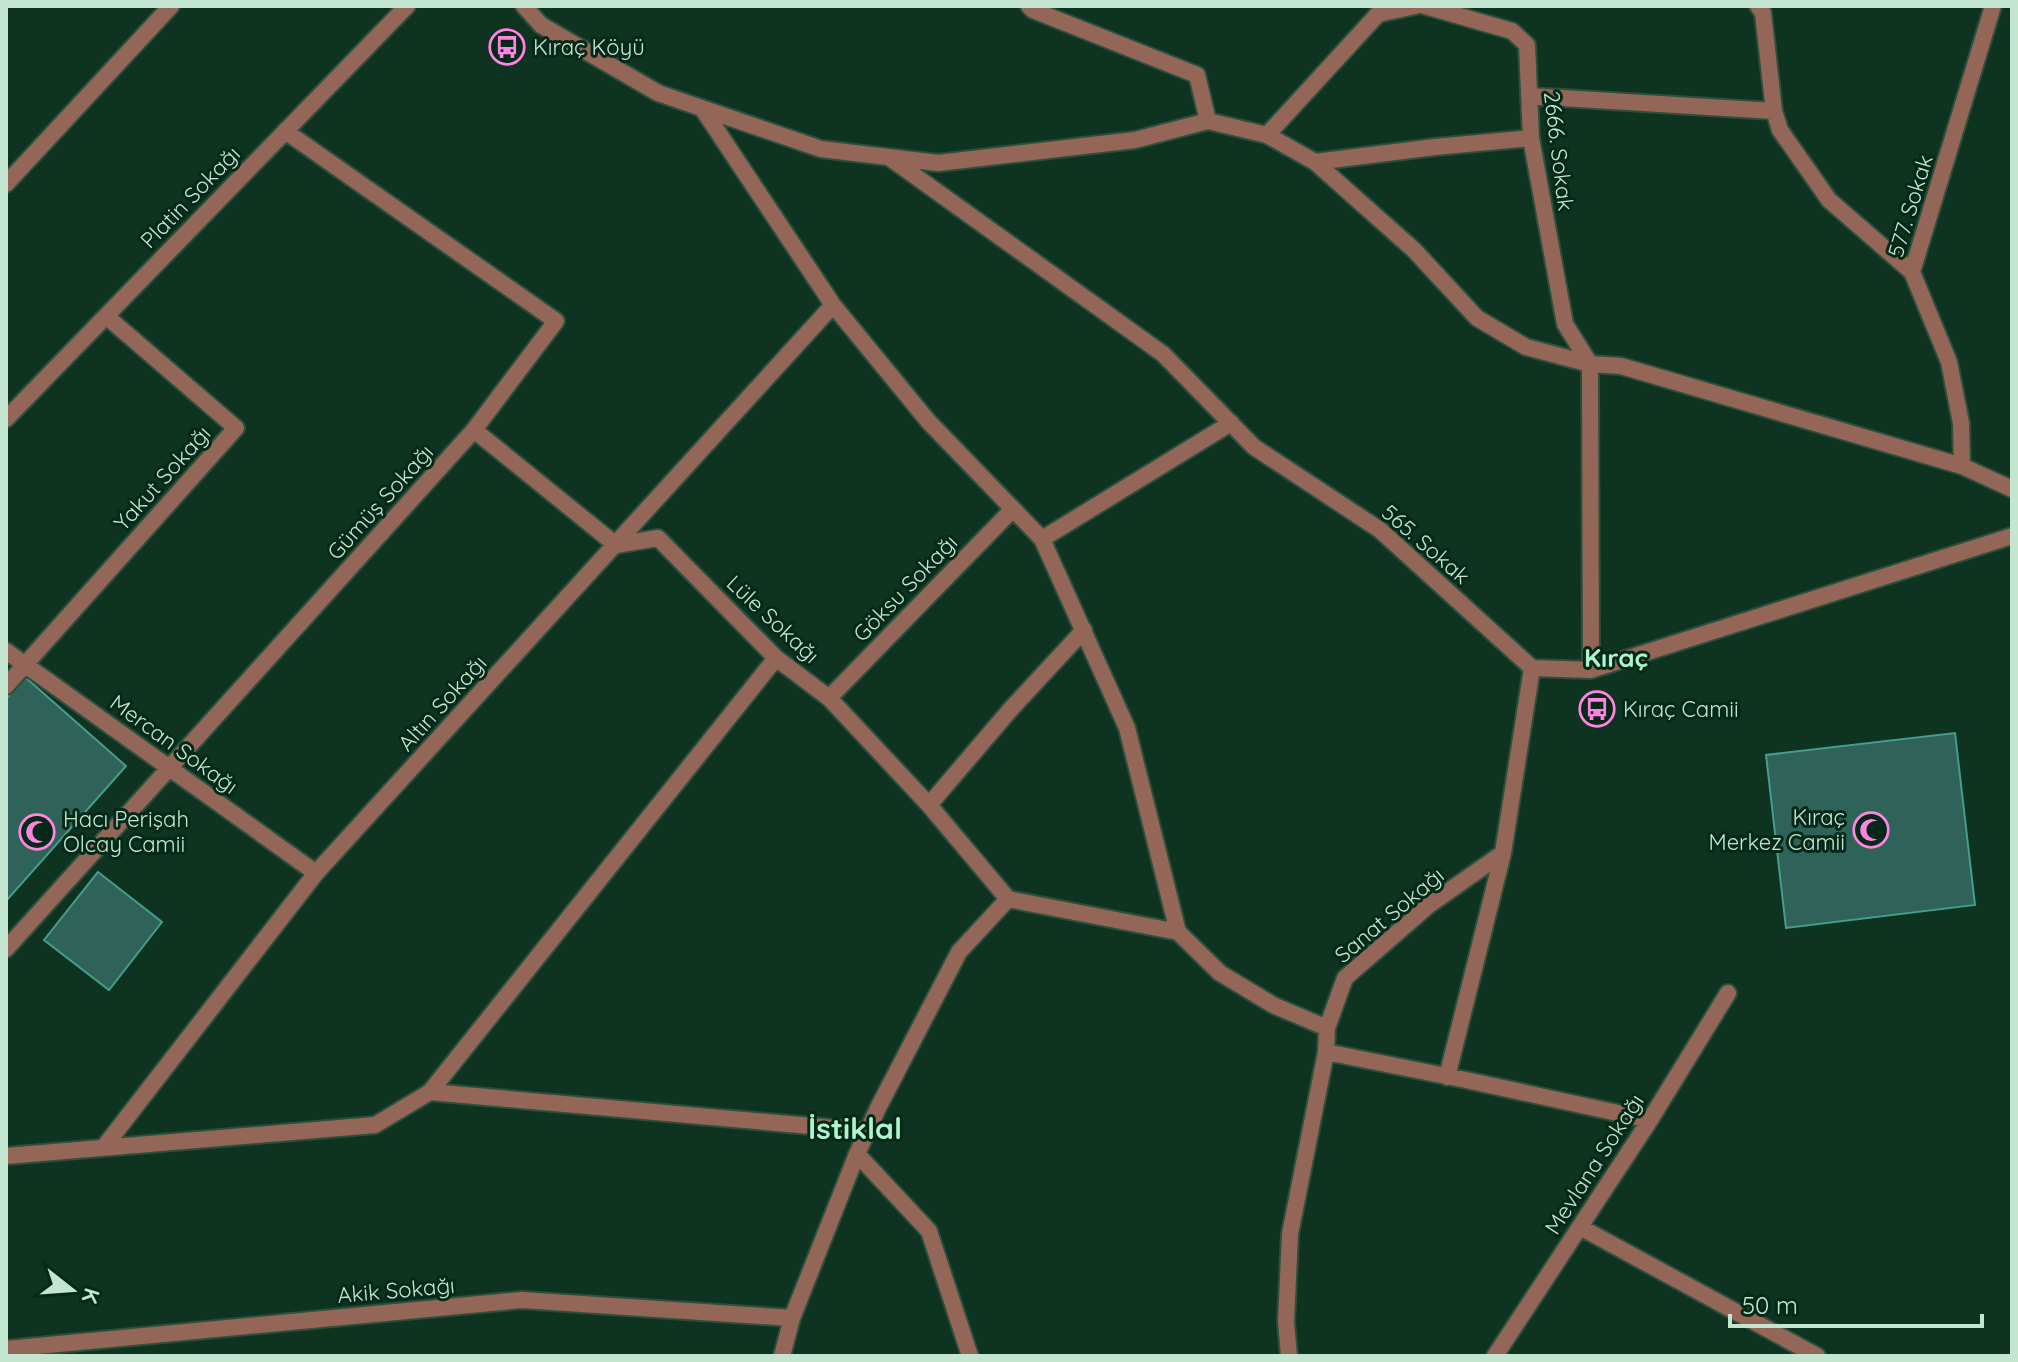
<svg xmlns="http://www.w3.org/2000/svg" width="2018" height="1362" font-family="Quicksand,sans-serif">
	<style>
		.building { fill: #2f6258; stroke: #459e8c; stroke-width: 2 }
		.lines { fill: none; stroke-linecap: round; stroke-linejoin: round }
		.minor-casing { stroke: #2c503d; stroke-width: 20 }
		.tertiary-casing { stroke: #2c503d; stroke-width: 20 }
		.minor { stroke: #946657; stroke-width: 16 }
		.tertiary { stroke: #946657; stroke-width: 16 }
		.labels { text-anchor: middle; stroke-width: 6; stroke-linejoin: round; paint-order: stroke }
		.poi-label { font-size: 22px; fill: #c4e6d1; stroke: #042918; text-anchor: start }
		.street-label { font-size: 22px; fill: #c4e6d1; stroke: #042918 }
		.quarter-label { font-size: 26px; font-weight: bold; fill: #aff5cc; stroke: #042918 }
		.district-label { font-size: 30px; font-weight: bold; fill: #aff5cc; stroke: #042918 }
	</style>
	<rect width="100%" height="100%" fill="#0f3321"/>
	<path class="building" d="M25,677L126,766L7,900L6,699Z
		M1955,733L1975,905L1786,928L1766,755Z
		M98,872L162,922L109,990L44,940Z"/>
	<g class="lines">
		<defs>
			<path id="minor" d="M1425,6L1512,31L1527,45L1531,138L1565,324L1590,364
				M1758,6L1763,13L1774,111L1780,130L1829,200L1912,272
				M1529,96L1774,111
				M702,108L833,305L928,421L1042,539L1127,728L1178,932
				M1267,135L1378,14L1415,6
				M1315,162L1435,147L1531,138
				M6,184L171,6
				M6,419L407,6
				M474,430L616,545L658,538L776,658L829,698L929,805L1008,899
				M1962,466L1961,423L1949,362L1912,272L1993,6
				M1042,539L1231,423
				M6,651L316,873
				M6,686L236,428L106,316
				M829,698L1013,509
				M929,805L1010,710L1084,630
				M6,949L474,430L556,321L285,131
				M1326,1052L1466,1080L1650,1120
				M1447,1077L1503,853
				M430,1092L776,658
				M104,1147L316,873L833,305
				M857,1154L929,1231L970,1356
				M1580,1227L1817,1356
				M6,1349L522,1300L792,1318
				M782,1356L792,1318L857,1154L878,1108L959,952L1008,899L1178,932L1220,973L1273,1005L1327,1028
				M1289,1356L1286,1322L1290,1234L1326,1052L1327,1028L1345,978L1429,905L1503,853L1532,668
				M1495,1356L1650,1120L1728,993"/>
			<path id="tertiary" d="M524,6L541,25L658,93L821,149L938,163L1135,140L1208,121L1267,135L1315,162L1414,250L1477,318L1526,347L1590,364L1621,366L1962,466L2012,489
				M1029,6L1033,10L1197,75L1208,121
				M890,158L1163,354L1254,447L1380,530L1532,668L1591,670L2012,536
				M1590,364L1591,670
				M6,1156L375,1125L430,1092L867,1131"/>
		</defs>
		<use href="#minor" class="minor-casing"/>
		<use href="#tertiary" class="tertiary-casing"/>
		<use href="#minor" class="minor"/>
		<use href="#tertiary" class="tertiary"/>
	</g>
	<defs>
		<symbol id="bus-ring" viewBox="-11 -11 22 22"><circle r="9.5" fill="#042918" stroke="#ff85de" stroke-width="1.5"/><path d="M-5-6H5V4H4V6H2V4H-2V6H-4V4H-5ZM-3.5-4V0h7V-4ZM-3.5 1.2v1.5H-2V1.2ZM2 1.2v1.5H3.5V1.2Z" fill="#ff85de"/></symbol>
		<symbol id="mosque-ring" viewBox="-11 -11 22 22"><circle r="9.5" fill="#042918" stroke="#ff85de" stroke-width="1.5"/><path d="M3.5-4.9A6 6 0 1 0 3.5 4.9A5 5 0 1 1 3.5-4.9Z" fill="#ff85de"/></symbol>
	</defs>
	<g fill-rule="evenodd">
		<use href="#bus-ring" x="487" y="27" width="40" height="40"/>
		<use href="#bus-ring" x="1577" y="689" width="40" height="40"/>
		<use href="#mosque-ring" x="1851" y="810" width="40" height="40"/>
		<use href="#mosque-ring" x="17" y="812" width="40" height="40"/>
	</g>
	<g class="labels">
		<g class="poi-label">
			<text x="533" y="55">Kıraç Köyü</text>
			<text x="1623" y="717">Kıraç Camii</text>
			<text x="1845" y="825" text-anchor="end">Kıraç<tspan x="1845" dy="25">Merkez Camii</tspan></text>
			<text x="63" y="827">Hacı Perişah<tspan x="63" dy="25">Olcay Camii</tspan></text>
		</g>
		<g class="street-label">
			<text transform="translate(1559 151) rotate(83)" y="8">2666. Sokak</text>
			<text transform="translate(190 197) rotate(-46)" y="8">Platin Sokağı</text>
			<text transform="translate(1910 206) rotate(-73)" y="8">577. Sokak</text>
			<text transform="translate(162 478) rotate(-48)" y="8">Yakut Sokağı</text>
			<text transform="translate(380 502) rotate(-48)" y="8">Gümüş Sokağı</text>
			<text transform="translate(1426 544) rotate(41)" y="8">565. Sokak</text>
			<text transform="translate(905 588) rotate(-46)" y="8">Göksu Sokağı</text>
			<text transform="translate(773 619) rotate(43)" y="8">Lüle Sokağı</text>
			<text transform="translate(442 703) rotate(-48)" y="8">Altın Sokağı</text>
			<text transform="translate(174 744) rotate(36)" y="8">Mercan Sokağı</text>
			<text transform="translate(1389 915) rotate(-40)" y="8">Sanat Sokağı</text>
			<text transform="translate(1594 1164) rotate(-57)" y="8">Mevlana Sokağı</text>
			<text transform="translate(396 1290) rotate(-5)" y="8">Akik Sokağı</text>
		</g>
		<g class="quarter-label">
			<text x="1616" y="667">Kıraç</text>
		</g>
		<g class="district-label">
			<text x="855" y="1139">İstiklal</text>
		</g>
	</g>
	<rect width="2018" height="1362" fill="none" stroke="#c4e6d1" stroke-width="16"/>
	<g transform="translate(72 1290) rotate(107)" stroke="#042918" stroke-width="6" paint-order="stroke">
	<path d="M0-6L14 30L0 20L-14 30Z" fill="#c4e6d1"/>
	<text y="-12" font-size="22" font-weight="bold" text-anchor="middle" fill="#c4e6d1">K</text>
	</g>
	<path d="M1730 1314v12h252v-12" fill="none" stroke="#c4e6d1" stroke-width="4"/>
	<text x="1742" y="1314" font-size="24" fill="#c4e6d1" stroke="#042918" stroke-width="6" paint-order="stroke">50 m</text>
</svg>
